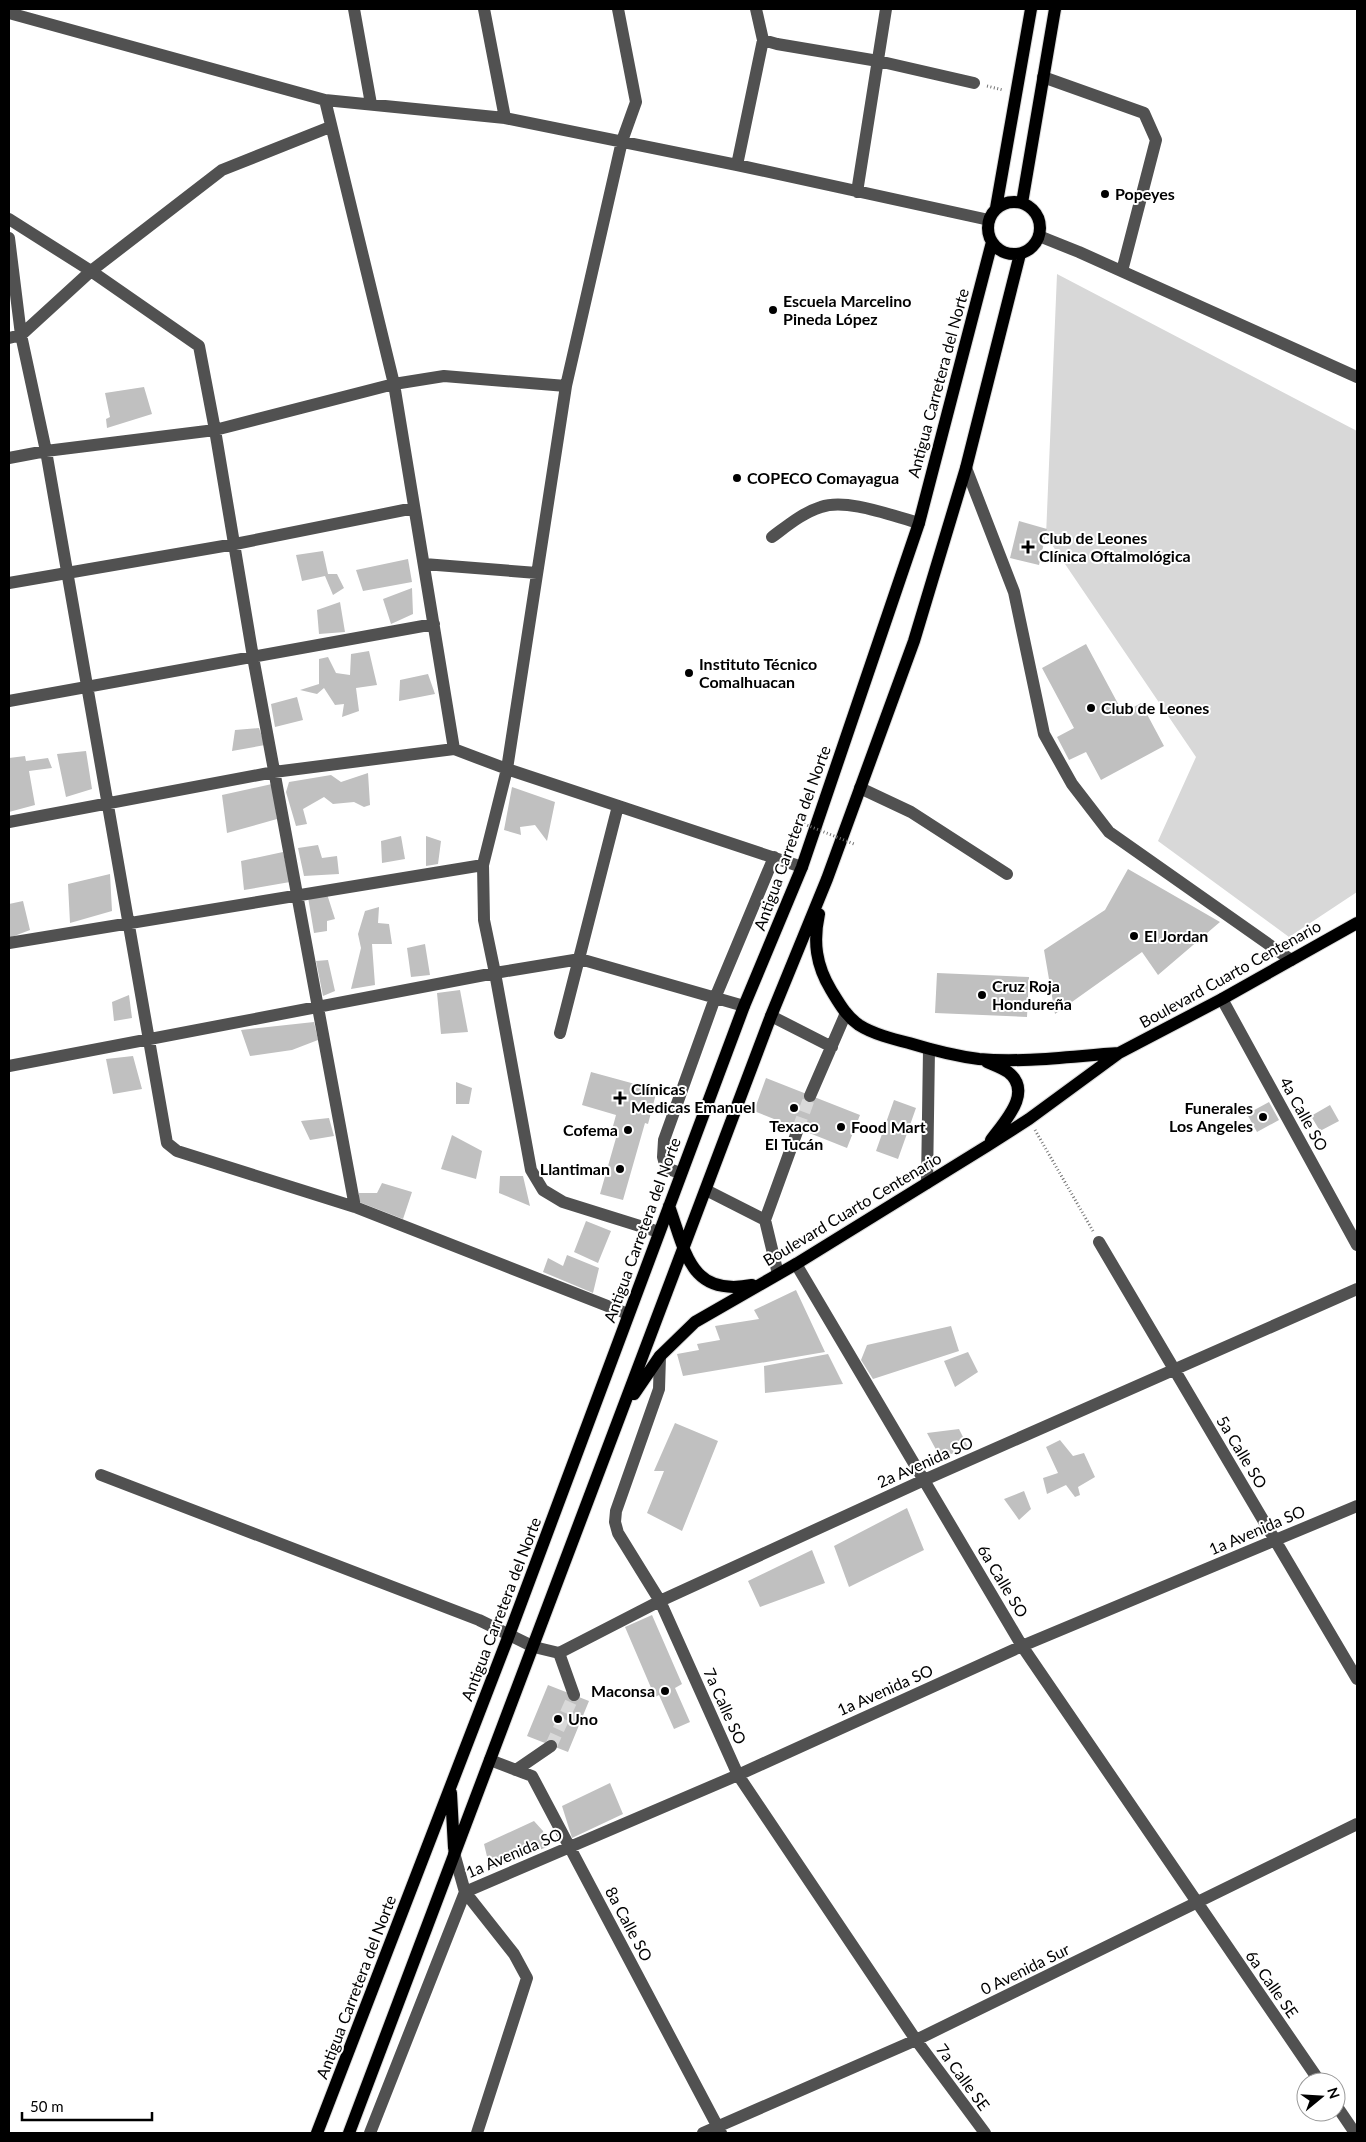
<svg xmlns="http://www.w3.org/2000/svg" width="1366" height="2142" font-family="Lato,sans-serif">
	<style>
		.green { fill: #d8d8d8 }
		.building { fill: #c0c0c0 }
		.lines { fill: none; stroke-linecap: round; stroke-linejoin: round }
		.minor-tunnel { stroke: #d9d9d9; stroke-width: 12; stroke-dasharray: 12 6; stroke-linecap: butt }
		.major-casing { stroke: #dbdbdb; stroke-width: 14 }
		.path { stroke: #737373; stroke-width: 3; stroke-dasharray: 1 2.5; stroke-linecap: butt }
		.minor { stroke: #515151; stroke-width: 12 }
		.major { stroke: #000; stroke-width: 12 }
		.path-bridge { stroke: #737373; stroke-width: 3; stroke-dasharray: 1 2.5; stroke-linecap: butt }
		.poi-dot { fill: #000; stroke: #fff; stroke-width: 2 }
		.labels { text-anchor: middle; stroke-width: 4; stroke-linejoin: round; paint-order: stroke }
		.poi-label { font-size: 16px; font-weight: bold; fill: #000; stroke: #fff; text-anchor: start }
		.street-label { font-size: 16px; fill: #000; stroke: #fff }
	</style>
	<rect width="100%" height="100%" fill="#fff"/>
	<path class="green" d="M1057,274L1357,431V892L1289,937L1158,841L1196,757L1046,536Z"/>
	<path class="building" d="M144,387L152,414L107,428L106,419L110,417L105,393Z
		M1019,521L1047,529L1039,565L1010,558Z
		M323,551L328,574H337L344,588L333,595L325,576L302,581L296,555Z
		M408,559L412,582L363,591L356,570Z
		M412,588L413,614L391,624L383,599Z
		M340,602L345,632L319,634L317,610Z
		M1086,644L1123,713L1141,703L1164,746L1101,780L1086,752L1069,760L1057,737L1074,728L1042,668Z
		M369,651L377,685L356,688L359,711L342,717L344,704L335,705L324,688L317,694L300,690L319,684V659L328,657L336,673L350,675L351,654Z
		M428,674L435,694L399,701L400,680Z
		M297,697L303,720L275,727L271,704Z
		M259,728L265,745L232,751L235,730Z
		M86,751L92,789L66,797L57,754Z
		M25,756L26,761L48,758L52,768L29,771L35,805L9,812V758Z
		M368,773L370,805L364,807L354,802L333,804L324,797L303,809L307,824L296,826L286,792L289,782L331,775L341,782Z
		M272,784L277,819L227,833L222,795Z
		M512,787L555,802L547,841L535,825L520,827L521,835L504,830Z
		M401,836L405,859L382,863L381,841Z
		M426,836L441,841L438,864L426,866Z
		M318,845L322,858L337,856L339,874L304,876L298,848Z
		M283,852L290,882L244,890L241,861Z
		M1128,869L1220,922L1158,975L1142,952L1055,1014L1044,950L1105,910Z
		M110,874L112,911L70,923L68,884Z
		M327,894L335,919L327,921V931L314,933L308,897Z
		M23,901L30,930L9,938V904Z
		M379,907L378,923L389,924L392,944H372L375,985L351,989L361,948L358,934L365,911Z
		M425,944L430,975L411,977L407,948Z
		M328,960L335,991L323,996L316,961Z
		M937,973L1029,977L1027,1017L935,1013Z
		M460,990L468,1032L441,1034L437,993Z
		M129,995L132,1018L114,1021L112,1002Z
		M314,1022L318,1040L292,1050L250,1056L241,1030Z
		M133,1056L142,1089L113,1094L106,1059Z
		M591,1072L657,1090L648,1124L645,1123L623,1200L600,1194L616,1138L610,1137L616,1115L582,1105Z
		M766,1078L860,1115L847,1148L754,1111Z
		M456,1082L472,1088L469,1104H456Z
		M894,1100L916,1108L898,1159L876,1151Z
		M1269,1102L1279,1120L1257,1132L1247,1114Z
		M1330,1105L1339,1121L1320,1131L1311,1116Z
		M329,1118L334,1136L310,1140L301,1121Z
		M452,1135L482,1151L476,1179L441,1169Z
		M500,1176H523L530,1206L499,1193Z
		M382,1183L412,1192L403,1219L359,1202V1193H377Z
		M586,1221L611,1231L598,1263L574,1252Z
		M567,1255L599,1268L593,1293L543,1272L548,1258L563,1266Z
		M796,1290L825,1352L683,1376L677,1354L699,1350L697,1344L720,1340L715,1326L759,1319L754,1310Z
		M951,1326L959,1351L873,1379L861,1360L867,1345Z
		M968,1352L978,1372L955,1387L944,1361Z
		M828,1354L843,1384L765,1393L764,1366Z
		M675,1423L718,1441L682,1531L647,1513L664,1471H654Z
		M959,1429L969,1449L940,1457L927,1433Z
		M1060,1440L1073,1456L1084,1453L1095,1477L1078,1487L1080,1495L1075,1497L1066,1485L1047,1494L1043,1478L1058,1473L1046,1447Z
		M1024,1491L1031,1509L1019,1520L1004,1499Z
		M907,1508L924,1550L849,1587L834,1546Z
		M812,1550L825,1583L760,1607L748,1581Z
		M652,1615L682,1684L675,1688L690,1722L674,1729L659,1695L655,1697L625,1627Z
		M548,1685L589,1701L568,1752L527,1736Z
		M610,1783L623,1814L572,1838L562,1806Z
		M534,1821L543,1831L547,1847L490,1869L484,1844Z"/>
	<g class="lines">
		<path class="minor-tunnel" d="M798,1129L810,1096
			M551,1746L574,1695"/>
		<defs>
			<path id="major" d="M988 228a26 26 0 1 1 52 0a26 26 0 1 1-52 0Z
				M1022,203L1055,9
				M996,208L1031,9
				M819,914C813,942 816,965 831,990C839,1003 846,1016 859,1025C873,1034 893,1039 909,1043C932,1050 955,1056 979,1059C1025,1063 1073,1056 1119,1053
				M987,1062C994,1065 1002,1068 1008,1072C1034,1092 1004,1122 991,1140
				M669,1206C686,1253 690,1297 752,1285
				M634,1394L660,1356L695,1322L796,1264L987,1146L1029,1119L1119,1053L1222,999L1357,923
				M451,1793L454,1848
				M317,2133L509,1635L744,1006L802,867L919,523L992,242
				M349,2133L771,1016L827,879L914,641L966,468L1020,254"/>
		</defs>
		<use href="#major" class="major-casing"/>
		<path class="path" d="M987,86L1003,90
			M1035,1130L1093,1231"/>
		<path class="minor" d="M354,9L371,104
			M484,9L505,118
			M618,9L636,102L622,141L566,386L507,769L483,865L484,920L495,973L531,1170L543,1190L563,1202L659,1232
			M9,13L325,100L505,118L737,165L989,220
			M763,40L777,44L878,61L974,83
			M1043,77L1144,113L1156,140L1122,271
			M325,100L394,384L454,749
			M737,165L763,40L756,9
			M857,192L886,9
			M9,219L91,271L199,346L215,430L253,657L355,1207
			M1039,236L1079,252L1357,377
			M9,238L21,335L46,451L167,1143L177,1151L355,1207L628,1314
			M9,338L21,335L91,271L222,170L330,127
			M9,458L46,451L215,430L394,384L444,376L566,386
			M966,468L1014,592L1044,734L1072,784L1109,832L1291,960
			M772,537C787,526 802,513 821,507C847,498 892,516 919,523
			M424,564L537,573
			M9,583L235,544L414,508
			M9,701L434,624
			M860,788L911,812L1007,874
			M9,822L274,772L454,749L507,769L802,867
			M9,943L483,865
			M1222,999L1357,1245
			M771,1016L832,1047
			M560,1033L618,806
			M9,1066L495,973L580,959L744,1006
			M810,1096L846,1013
			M680,1173L666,1168L663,1157L664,1140L715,998L774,857
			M927,1183L929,1049
			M706,1190L765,1220
			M1099,1242L1357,1679
			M796,1264L1022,1646L1320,2082
			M778,1274L765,1220L798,1129
			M660,1356L659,1389L616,1511L615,1522L618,1533L660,1601L738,1775L916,2040L985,2133
			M101,1475L479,1620L534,1647L559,1653L660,1601L924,1480L1357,1289
			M559,1653L574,1695
			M490,1760L532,1776L721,2133
			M516,1770L551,1746
			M454,1853L465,1892L514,1954L527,1978L477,2133
			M465,1892L738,1775L1022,1646L1357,1506
			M1336,2105L1355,2133
			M370,2133L465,1892
			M703,2133L916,2040L1357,1824"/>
		<use href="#major" class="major"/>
		<path class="path-bridge" d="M804,824L854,844"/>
	</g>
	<g class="poi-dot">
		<circle cx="1105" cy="194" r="5"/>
		<circle cx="773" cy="310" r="5"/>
		<circle cx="737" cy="478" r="5"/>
		<path d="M1025.5 539.5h5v5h5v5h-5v5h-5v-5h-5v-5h5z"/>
		<circle cx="689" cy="673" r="5"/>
		<circle cx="1091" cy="708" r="5"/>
		<circle cx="1134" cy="936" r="5"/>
		<circle cx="982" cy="995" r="5"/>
		<path d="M617.5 1090.5h5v5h5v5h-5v5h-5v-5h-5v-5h5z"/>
		<circle cx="794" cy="1108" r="5"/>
		<circle cx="1263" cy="1117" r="5"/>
		<circle cx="841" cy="1127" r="5"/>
		<circle cx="628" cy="1130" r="5"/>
		<circle cx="620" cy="1169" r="5"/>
		<circle cx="665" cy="1691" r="5"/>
		<circle cx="558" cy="1719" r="5"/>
	</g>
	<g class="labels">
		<g class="poi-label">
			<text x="1115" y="200">Popeyes</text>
			<text x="783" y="307">Escuela Marcelino<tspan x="783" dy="18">Pineda López</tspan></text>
			<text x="747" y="484">COPECO Comayagua</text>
			<text x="1039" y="544">Club de Leones<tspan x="1039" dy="18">Clínica Oftalmológica</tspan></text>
			<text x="699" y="670">Instituto Técnico<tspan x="699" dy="18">Comalhuacan</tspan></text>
			<text x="1101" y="714">Club de Leones</text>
			<text x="1144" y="942">El Jordan</text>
			<text x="992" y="992">Cruz Roja<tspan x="992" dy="18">Hondureña</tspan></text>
			<text x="631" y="1095">Clínicas<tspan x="631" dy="18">Medicas Emanuel</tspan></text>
			<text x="1253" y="1114" text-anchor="end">Funerales<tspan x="1253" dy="18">Los Angeles</tspan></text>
			<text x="794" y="1132" text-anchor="middle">Texaco<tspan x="794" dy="18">El Tucán</tspan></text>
			<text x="851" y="1133">Food Mart</text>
			<text x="618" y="1136" text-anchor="end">Cofema</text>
			<text x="610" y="1175" text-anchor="end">Llantiman</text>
			<text x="655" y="1697" text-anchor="end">Maconsa</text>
			<text x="568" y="1725">Uno</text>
		</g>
		<g class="street-label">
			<text transform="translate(938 383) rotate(-75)" y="6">Antigua Carretera del Norte</text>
			<text transform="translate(792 838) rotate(-70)" y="6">Antigua Carretera del Norte</text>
			<text transform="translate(1230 974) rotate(-29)" y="6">Boulevard Cuarto Centenario</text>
			<text transform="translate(1304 1114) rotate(61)" y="6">4a Calle SO</text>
			<text transform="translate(852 1209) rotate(-31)" y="6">Boulevard Cuarto Centenario</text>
			<text transform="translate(642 1230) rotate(-70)" y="6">Antigua Carretera del Norte</text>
			<text transform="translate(1242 1452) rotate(59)" y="6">5a Calle SO</text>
			<text transform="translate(925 1462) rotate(-24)" y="6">2a Avenida SO</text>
			<text transform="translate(1257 1530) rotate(-23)" y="6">1a Avenida SO</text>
			<text transform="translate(1003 1581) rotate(59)" y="6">6a Calle SO</text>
			<text transform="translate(501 1609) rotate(-69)" y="6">Antigua Carretera del Norte</text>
			<text transform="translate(885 1690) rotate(-24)" y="6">1a Avenida SO</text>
			<text transform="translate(725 1706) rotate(66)" y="6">7a Calle SO</text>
			<text transform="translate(514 1853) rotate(-23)" y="6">1a Avenida SO</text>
			<text transform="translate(629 1924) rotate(62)" y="6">8a Calle SO</text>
			<text transform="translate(1025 1969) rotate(-26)" y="6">0 Avenida Sur</text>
			<text transform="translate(1272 1984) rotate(55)" y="6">6a Calle SE</text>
			<text transform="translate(356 1987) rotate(-69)" y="6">Antigua Carretera del Norte</text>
			<text transform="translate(963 2077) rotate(54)" y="6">7a Calle SE</text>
		</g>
	</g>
	<rect width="1366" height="2142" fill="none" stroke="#000000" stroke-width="20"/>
	<g transform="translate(1321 2097) rotate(72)"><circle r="24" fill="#ffffff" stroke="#999999"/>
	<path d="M0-4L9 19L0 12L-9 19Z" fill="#000000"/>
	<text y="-8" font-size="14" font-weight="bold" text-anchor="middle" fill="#000000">N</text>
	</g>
	<path d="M22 2112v8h130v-8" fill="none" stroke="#000000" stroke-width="2.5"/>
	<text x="30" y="2112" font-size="15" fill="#000000" stroke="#ffffff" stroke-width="4" paint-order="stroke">50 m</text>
</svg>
